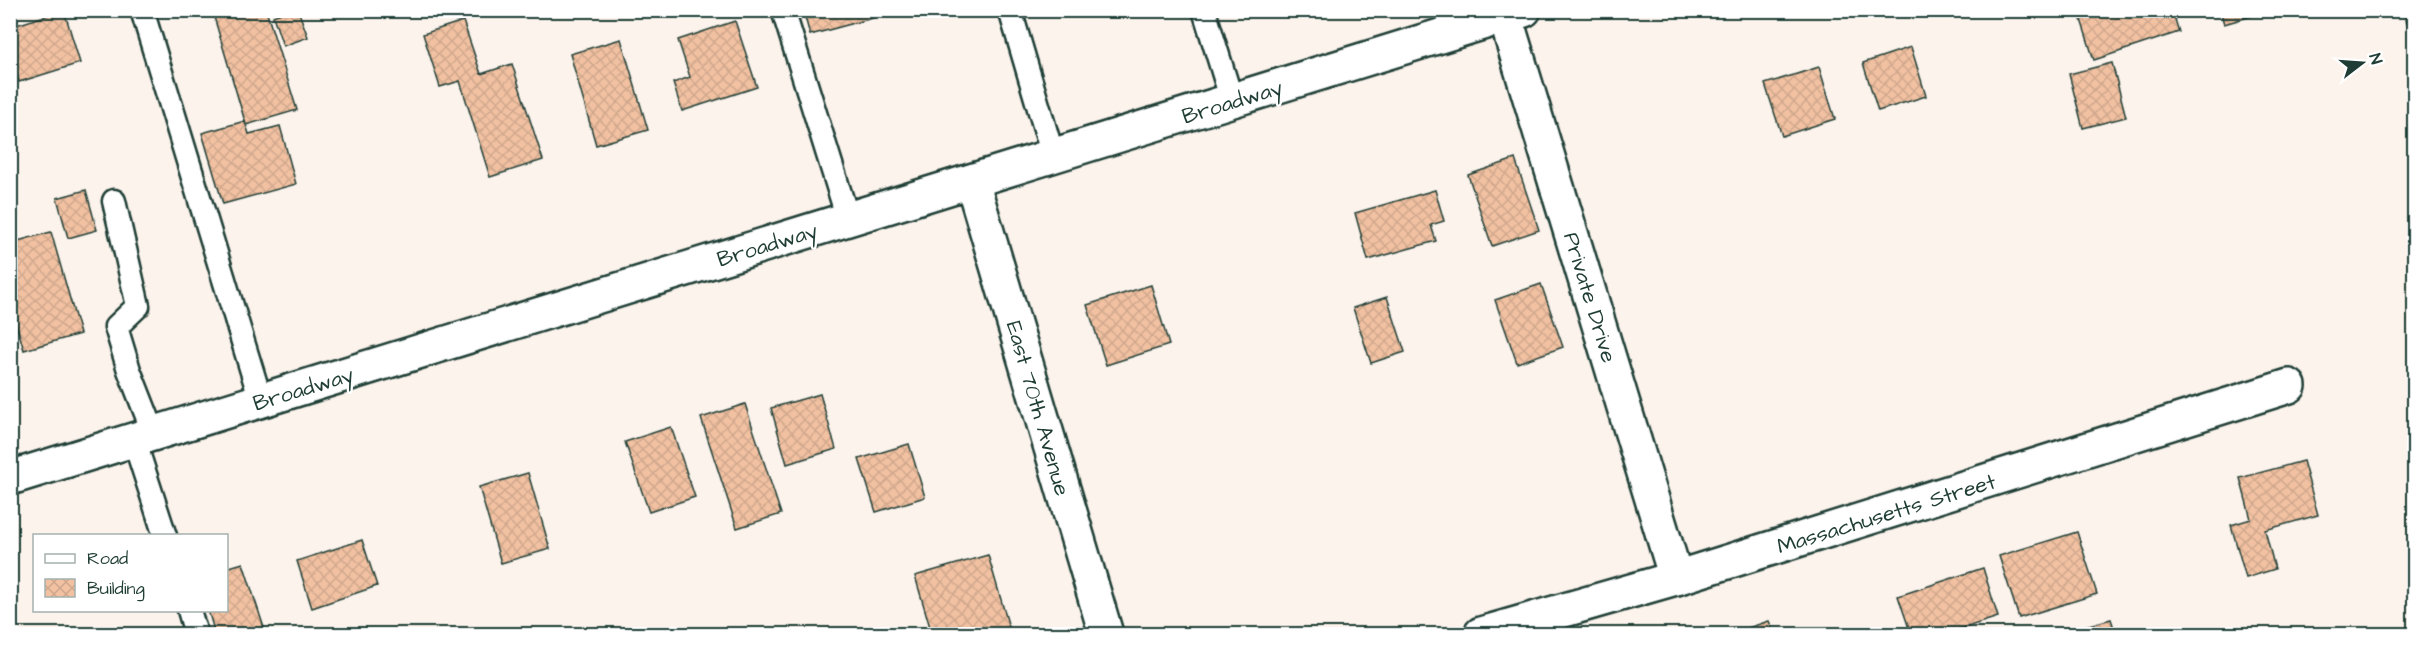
<svg xmlns="http://www.w3.org/2000/svg" width="2425" height="645" font-family="'Architects Daughter',sans-serif">
	<style>
		.building { fill: url(#building-cross-hatch); stroke: #1f3d34; stroke-width: 1.5 }
		.lines { fill: none; stroke-linecap: round; stroke-linejoin: round }
		.service-casing { stroke: #1f3d34; stroke-width: 27 }
		.pedestrian-casing { stroke: #1f3d34; stroke-width: 38 }
		.minor-casing { stroke: #1f3d34; stroke-width: 38 }
		.primary-casing { stroke: #1f3d34; stroke-width: 38 }
		.service { stroke: #fff; stroke-width: 22 }
		.pedestrian { stroke: #fff; stroke-width: 33 }
		.minor { stroke: #fff; stroke-width: 33 }
		.primary { stroke: #fff; stroke-width: 33 }
		.labels { text-anchor: middle; stroke-width: 4.5; stroke-linejoin: round; paint-order: stroke }
		.street-label { font-size: 22px; fill: #1f3d34; stroke: #fff }
	</style>
	<defs>
		<pattern id="building-cross-hatch" width="8" height="8" patternUnits="userSpaceOnUse" patternTransform="scale(1.5)"><rect width="8" height="8" fill="#f2c1a2"/><path d="M0 0l8 8M0 8l8-8" fill="none" stroke="#cfa78c"/></pattern>
	</defs>
	<rect width="100%" height="100%" fill="#fcf3ec"/>
	<filter id="ink" filterUnits="userSpaceOnUse"><feTurbulence type="fractalNoise" baseFrequency=".0167" numOctaves="2"/><feDisplacementMap in="SourceGraphic" scale="12" xChannelSelector="R" yChannelSelector="G"/><feConvolveMatrix kernelMatrix="1 2 1 2 8 2 1 2 1" color-interpolation-filters="sRGB"/></filter>
	<g filter="url(#ink)">
		<path class="building" d="M64,10L80,63L19,82L10,54V27Z
			M212,10H266L297,110L246,125Z
			M289,10H298L308,37L283,46L273,16Z
			M803,10H870L873,18L810,35Z
			M918,10H944L920,18Z
			M2078,10H2172L2179,32L2094,60Z
			M2220,10H2273L2224,24Z
			M2403,10H2414V44Z
			M463,21L481,74L512,64L543,160L490,177L460,81L440,87L423,34Z
			M735,21L757,87L682,111L673,83L690,77L678,40Z
			M621,39L648,130L596,145L570,54Z
			M1911,47L1926,96L1878,111L1863,63Z
			M2112,63L2126,117L2083,128L2069,74Z
			M1819,67L1835,119L1782,136L1765,84Z
			M245,121L249,134L280,126L296,184L223,204L202,133Z
			M1515,159L1539,230L1492,246L1468,175Z
			M86,190L97,230L68,238L57,198Z
			M1435,190L1444,221L1431,225L1436,241L1368,260L1355,213Z
			M51,232L80,334L24,350L10,304V243Z
			M1541,284L1563,347L1517,363L1495,300Z
			M1151,285L1169,345L1106,365L1087,305Z
			M1387,297L1405,352L1371,363L1353,308Z
			M820,394L836,449L787,464L771,408Z
			M745,404L781,514L737,528L701,418Z
			M671,427L695,497L649,512L625,442Z
			M909,444L925,497L876,512L859,459Z
			M2303,461L2318,515L2265,530L2275,569L2246,578L2231,525L2251,519L2240,478Z
			M528,473L550,549L501,563L479,487Z
			M2077,532L2097,594L2019,618L1999,556Z
			M362,540L377,586L312,608L297,561Z
			M988,555L1011,634H932L915,576Z
			M243,563L266,634H215L208,610H226V568Z
			M1983,568L1998,617L1945,634H1911L1898,596Z
			M2111,619L2116,634H2068L2067,631Z
			M1769,621L1774,634H1730Z"/>
		<g class="lines">
			<defs>
				<path id="service" d="M142,10L261,401
					M783,10L848,219
					M1010,10L1053,156
					M1204,10L1232,101
					M114,201L138,306L116,327L129,370L154,434
					M134,440L165,536
					M189,610L196,634"/>
				<path id="pedestrian" d="M1505,16L1676,578"/>
				<path id="minor" d="M972,181L1106,634
					M1481,634L1676,578L2289,386"/>
				<path id="primary" d="M10,478L1524,10"/>
			</defs>
			<use href="#service" class="service-casing"/>
			<use href="#pedestrian" class="pedestrian-casing"/>
			<use href="#minor" class="minor-casing"/>
			<use href="#primary" class="primary-casing"/>
			<use href="#service" class="service"/>
			<use href="#pedestrian" class="pedestrian"/>
			<use href="#minor" class="minor"/>
			<use href="#primary" class="primary"/>
		</g>
	</g>
	<g class="labels">
		<g class="street-label">
			<text transform="translate(1232 101) rotate(-17)" y="8">Broadway</text>
			<text transform="translate(767 244) rotate(-17)" y="8">Broadway</text>
			<text transform="translate(1591 297) rotate(73)" y="8">Private Drive</text>
			<text transform="translate(303 388) rotate(-17)" y="8">Broadway</text>
			<text transform="translate(1039 408) rotate(74)" y="8">East 70th Avenue</text>
			<text transform="translate(1886 513) rotate(-17)" y="8">Massachusetts Street</text>
		</g>
	</g>
	<rect width="2425" height="645" fill="none" stroke="#fff" stroke-width="36"/>
	<rect x="18" y="18" width="2389" height="609" fill="none" stroke="#1f3d34" stroke-width="2" filter="url(#ink)"/>
	<rect x="33" y="534" width="195" height="78" fill="#ffffff" stroke="#a5b1ae" stroke-width="1.5"/>
	<rect x="45" y="554" width="30" height="9" fill="#ffffff" stroke="#a5b1ae" stroke-width="1.5"/>
	<text x="87" y="564" font-size="18" fill="#1f3d34">Road</text>
	<rect x="45" y="579" width="30" height="18" fill="url(#building-cross-hatch)" stroke="#a5b1ae" stroke-width="1.5"/>
	<text x="87" y="594" font-size="18" fill="#1f3d34">Building</text>
	<g transform="translate(2362 63) rotate(73)" stroke="#ffffff" stroke-width="4.5" paint-order="stroke">
	<path d="M0-4.5L10 22L0 15L-10 22Z" fill="#1f3d34"/>
	<text y="-9" font-size="16" font-weight="bold" text-anchor="middle" fill="#1f3d34">N</text>
	</g>
</svg>
